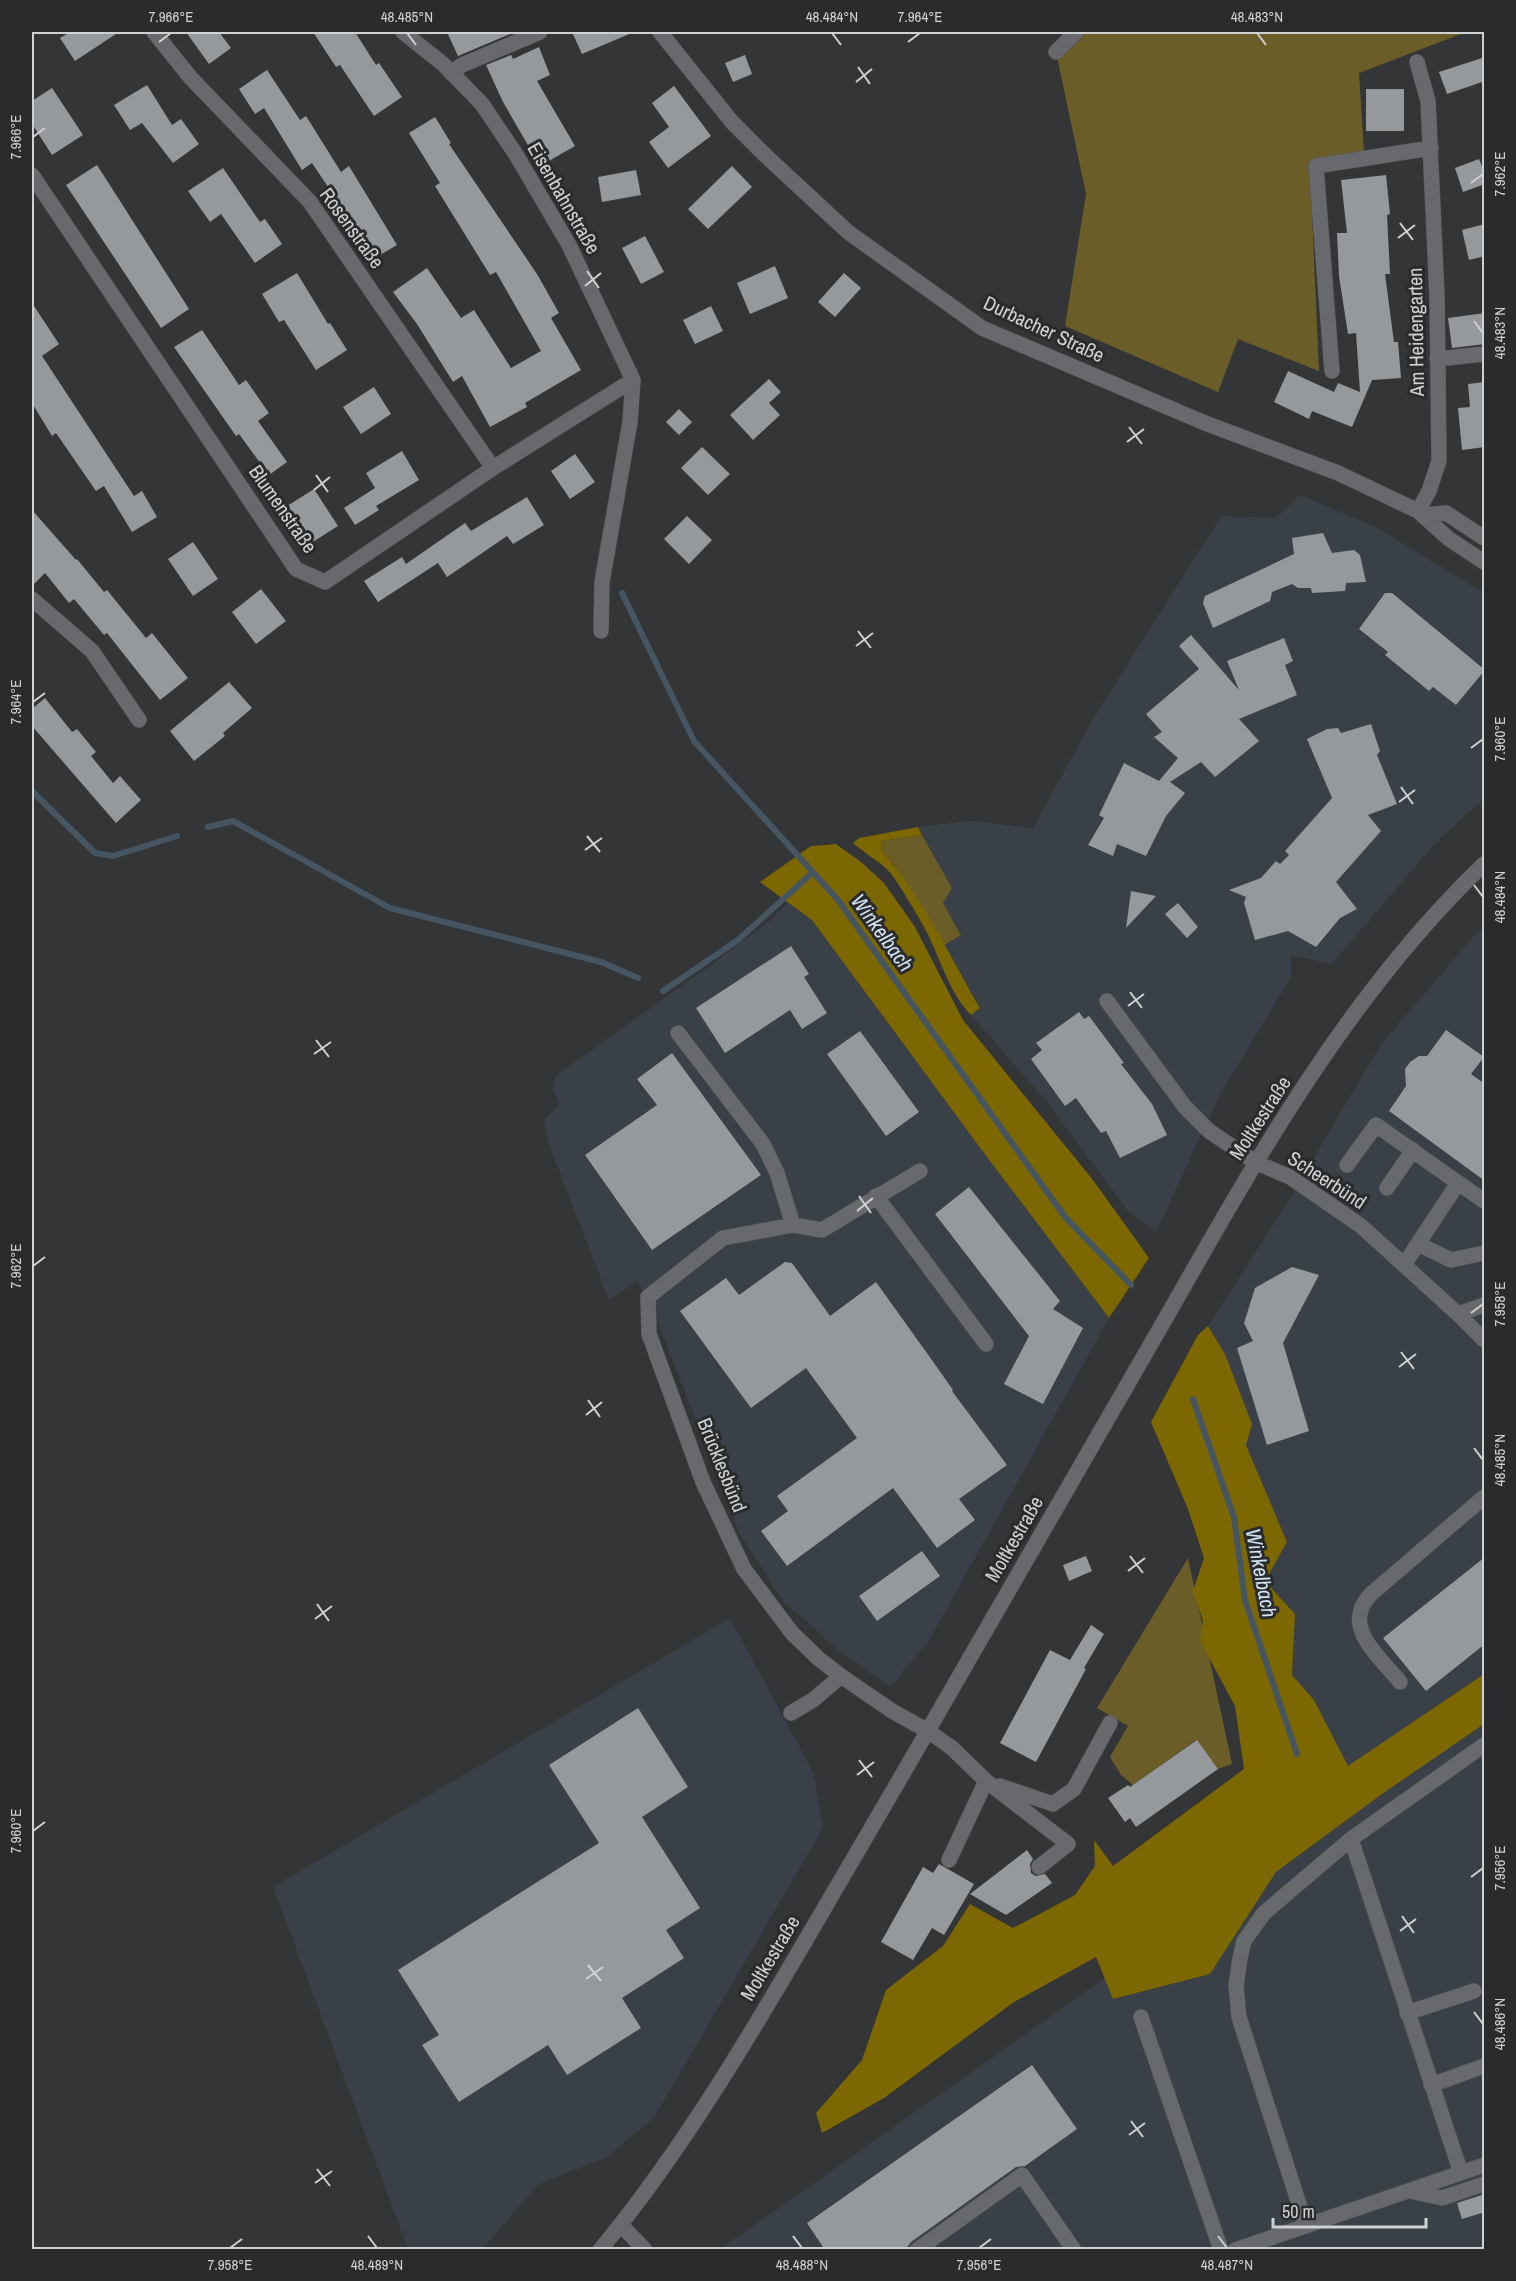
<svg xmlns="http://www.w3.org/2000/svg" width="1516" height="2281" font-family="'Archivo Narrow',sans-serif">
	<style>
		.built { fill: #394047 }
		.green { fill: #6b5d28 }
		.forest { fill: #7c6700 }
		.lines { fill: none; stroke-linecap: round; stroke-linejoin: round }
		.stream { stroke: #455662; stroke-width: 6 }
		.building { fill: #96999c }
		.minor-casing { stroke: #515355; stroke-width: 16 }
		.minor { stroke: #67696c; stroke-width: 15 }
		.ticks { fill: none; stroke: #d0d1d3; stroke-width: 2 }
		.labels { text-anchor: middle; stroke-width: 6; stroke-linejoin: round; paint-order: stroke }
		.street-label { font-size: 20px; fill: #d0d1d3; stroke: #292b2d }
		.water-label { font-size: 21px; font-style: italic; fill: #d1e2f1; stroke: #292b2d }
		.neatline { fill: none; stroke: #d0d1d3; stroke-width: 2 }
		.ticks-label { font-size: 15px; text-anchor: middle; fill: #d0d1d3 }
	</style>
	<rect width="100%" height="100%" fill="#333537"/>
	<path class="built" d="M1300,495L1376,527L1484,593V798L1433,846L1332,964L1291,955V977L1219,1096L1156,1232L1128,1211L1048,1103L971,1015L980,1007L944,945L961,935L943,903L952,888L918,827L971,821L1033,828L1094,717L1221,516L1275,518Z
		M789,902L812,920L984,1153L1109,1318L928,1642L890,1687L838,1650L783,1601L740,1534L662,1333L638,1281L609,1300L548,1142L544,1120L559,1105L553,1089L555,1076L711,965L768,922Z
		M1484,926V1674L1348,1767L1314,1700L1292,1675L1295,1614L1265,1581L1287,1542L1246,1445L1225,1354L1208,1326L1282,1211L1382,1043L1465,946Z
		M730,1618L814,1774L823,1828L655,2116L608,2157L539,2184L482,2249H408L273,1887Z
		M1484,1724V2249L719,2250L1105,1978L1114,1999L1210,1974L1276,1872L1381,1794Z"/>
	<path class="green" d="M1076,32H1466L1359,73L1364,152L1310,168L1319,371L1238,339L1218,392L1065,326L1086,194L1056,52Z
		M922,835L952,888L943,903L961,935L944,945L893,864L882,851L881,841Z
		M1188,1558L1232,1764L1218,1769L1196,1740L1133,1785L1121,1775L1110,1757L1128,1726L1097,1708Z"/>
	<path class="forest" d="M918,827L922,835L881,841L882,851C921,896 950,956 980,1008L971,1015C951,995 942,964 930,939C920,918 907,898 895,879C885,863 867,856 853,843L859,838Z
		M836,844L861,862L884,883L915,927L963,1020L1093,1180L1149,1258L1109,1318L984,1153L812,920L760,882L811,846Z
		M1208,1326L1225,1354L1252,1424L1246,1445L1287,1542L1265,1581L1295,1614L1292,1675L1314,1700L1348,1766L1484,1674V1724L1382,1794L1276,1872L1210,1974L1113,1999L1096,1957L1014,2002L884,2098L822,2133L816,2113L862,2060L886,1990L943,1946L970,1904L1013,1928L1075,1895L1095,1866L1094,1840L1113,1866L1244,1769L1235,1706L1200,1641L1203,1621L1193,1591L1204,1558L1188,1509L1151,1422L1198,1335Z"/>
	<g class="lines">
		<path class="stream" d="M622,593L694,741L838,900L1065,1217L1131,1285
			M32,791L95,853L113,856L177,836
			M208,827L233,821L390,908L601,962L638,978
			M663,991L738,940L813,872
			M1193,1399L1234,1517L1245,1600L1297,1754"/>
	</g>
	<path class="building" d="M70,32H119L75,61L60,38Z
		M186,32H219L231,48L209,64Z
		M313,32H355L376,65L379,63L402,97L374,116L340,65L336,67Z
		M447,32H515L458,56Z
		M572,32H634L582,54Z
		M539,47L550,75L537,81L575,146L540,166L503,102L486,65L511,55L513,59Z
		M745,55L752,74L733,82L725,63Z
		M1485,57V81L1447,94L1439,72Z
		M267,70L300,120L306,116L341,172L349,166L397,245L373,259L351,221L312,163L302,170L264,108L255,114L239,89Z
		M147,85L172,125L181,119L199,144L173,163L142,123L130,130L114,105Z
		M674,86L711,136L668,168L649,142L669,127L652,103Z
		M52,88L83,135L52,155L32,124V101Z
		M1366,89H1404V131H1366Z
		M435,117L451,143L449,144L537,274L559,313L551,318L581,370L525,403L527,407L490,427L462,376L453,382L417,324L393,292L427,268L461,318L474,310L511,368L541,351L496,272L490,275L435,186L440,183L409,133Z
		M1479,159L1485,174V184L1463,192L1455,168Z
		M97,165L189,309L161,328L66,185Z
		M732,166L752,187L708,229L688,209Z
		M223,168L260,222L265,219L282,244L255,263L221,214L210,222L188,191Z
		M636,170L641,195L602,202L598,177Z
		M1386,175L1390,214L1387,215L1390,274H1385L1394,342H1398L1401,378L1372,380L1352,427L1312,411L1309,419L1274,402L1288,371L1334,392L1338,383L1360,392L1356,333L1348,334L1339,276L1337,233H1347L1341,180Z
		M1485,224V256L1469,260L1462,230Z
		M645,236L664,272L641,284L622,248Z
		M775,266L788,298L750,314L737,283Z
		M297,273L328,324L330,323L347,350L316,370L284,320L279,322L262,294Z
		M844,273L861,288L835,317L818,302Z
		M32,303L59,344L42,356L134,496L142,491L157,517L132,532L104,486L96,491L56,433L52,436L32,403Z
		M711,306L723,331L695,344L683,320Z
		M1485,313V344L1452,348L1448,318Z
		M202,330L239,385L246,380L269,413L258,421L287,462L269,475L239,434L236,436L174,347Z
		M769,379L781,392L769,403L780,415L753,440L730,415Z
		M1485,382V447L1462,450L1458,408L1470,407L1468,384Z
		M374,387L391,414L361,434L343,407Z
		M679,409L692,422L679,435L666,422Z
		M702,447L730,474L708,495L681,468Z
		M402,451L419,480L376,506L379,510L355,525L344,508L375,488L366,473Z
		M575,454L595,482L570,499L551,471Z
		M314,489L338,526L308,545L284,508Z
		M527,497L544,525L513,544L507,536L447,577L438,563L378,602L364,581L402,557L406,564L465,523L471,531Z
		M32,510L76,560L77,559L104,592L107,590L146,638L152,633L188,678L160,700L107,633L104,635L74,599L69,603L45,573L32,586Z
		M687,516L712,540L689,564L664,539Z
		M1323,533L1332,553L1354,550L1360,555L1366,582L1346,583L1345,591L1312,593L1311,588H1298L1292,584L1272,592L1270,601L1213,628L1203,603L1205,596L1294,554L1292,538Z
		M193,542L218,579L193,596L168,559Z
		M261,589L286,621L256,644L232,612Z
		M1385,593H1392L1485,670L1456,705L1433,687L1429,691L1385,655L1388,652L1359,629Z
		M1191,635L1239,690L1227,661L1284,638L1293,661L1285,665L1297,695L1239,719L1259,741L1215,777L1201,762L1170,782L1185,793L1166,816L1146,856L1117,844L1113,856L1088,845L1104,818L1099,815L1124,763L1159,781L1178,758L1154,737L1162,732L1146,714L1199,669L1179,646Z
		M229,682L252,708L223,733L225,736L194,761L170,731Z
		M45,698L72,732L77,729L96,752L91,756L113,783L120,776L141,800L116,823L32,726V709Z
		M1371,724L1380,751L1377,755L1397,804L1368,815L1381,831L1336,882L1357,909L1340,918L1316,947L1288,931L1255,940L1244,903L1246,897L1229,890L1261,878L1276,861L1280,864L1289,855L1285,851L1332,798L1307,739L1327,729L1338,728L1341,733Z
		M1131,891L1156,896L1126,928Z
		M1178,903L1198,927L1187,938L1165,914Z
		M791,946L809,974L804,977L827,1013L802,1029L790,1010L725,1053L696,1008Z
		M1079,1012L1084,1019L1089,1016L1124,1063L1121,1064L1152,1104L1167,1135L1120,1158L1106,1131L1101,1133L1076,1098L1065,1106L1031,1059L1042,1050L1036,1043Z
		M1446,1030L1484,1057L1471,1074L1485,1084V1181L1389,1111L1406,1086L1405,1069L1410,1062L1419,1056H1427Z
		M860,1031L919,1112L886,1136L827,1054Z
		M672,1053L761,1175L652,1250L585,1155L657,1105L637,1079Z
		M969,1187L1060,1301L1053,1309L1083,1328L1043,1404L1004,1384L1029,1336L935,1214Z
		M785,1262L792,1263L830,1316L876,1282L934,1363L953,1390L952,1391L1007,1465L959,1499L975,1520L937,1548L893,1488L787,1566L761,1531L788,1511L777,1496L857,1438L806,1368L751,1408L680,1311L726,1278L739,1295Z
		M1292,1267L1319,1275L1283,1343L1309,1431L1267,1445L1237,1348L1253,1341L1244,1323L1255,1288Z
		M922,1551L940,1576L877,1621L859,1596Z
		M1086,1556L1092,1571L1069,1581L1063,1565Z
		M1485,1557V1644L1426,1691L1383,1638Z
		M1091,1625L1104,1634L1084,1668L1086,1669L1036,1762L1000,1743L1050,1650L1070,1660Z
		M638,1708L688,1787L642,1817L700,1908L666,1930L684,1958L622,1998L641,2028L567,2075L548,2045L459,2102L422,2045L439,2035L398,1970L599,1843L549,1765Z
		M1197,1740L1218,1769L1136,1827L1130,1818L1125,1822L1108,1798L1128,1785L1130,1787Z
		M1027,1850L1033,1859L1030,1864L1031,1873L1036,1876L1045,1874L1052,1883L1006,1915L970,1894Z
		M939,1864L974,1884L944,1935L932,1928L913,1960L881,1942L923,1867L933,1873Z
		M1032,2065L1077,2129L1025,2166L1016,2167L911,2242L905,2250H825L807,2223Z
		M1485,2194V2212L1462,2219L1457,2203Z"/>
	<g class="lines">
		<defs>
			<path id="minor" d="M154,32L190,77L310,202L493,468
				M403,32L443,64L482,104L515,153L569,245L633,380L630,422L602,582L601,631
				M660,32L732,122L765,155L848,232L982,328L1205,423L1338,473L1418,511L1449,539L1484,562
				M1056,52L1076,32
				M1417,62L1428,101L1437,296L1439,461L1429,491L1418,511
				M451,73L462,65L540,32
				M32,175L296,569L325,582L493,468L633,380
				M1437,359L1484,354
				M1332,371L1316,166L1431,148
				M1425,515L1446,513L1484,538
				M32,599L92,651L139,720
				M1107,1001L1185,1107L1209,1131L1255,1162L1290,1177L1361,1226L1458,1314L1484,1340
				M678,1033L763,1144L777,1173L793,1225
				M1347,1165L1376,1125L1484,1201
				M920,1171L822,1230L793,1225L723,1238L648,1297L649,1334L703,1482L744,1569L792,1633L819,1659L841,1676L892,1711L928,1731L952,1748L986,1781L1068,1844L1039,1867
				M1387,1188L1413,1150
				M876,1196L986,1344
				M1418,1244L1451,1260L1484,1253
				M1404,1265L1458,1183
				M1458,1314L1484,1305
				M1400,1682C1385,1663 1352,1636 1361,1610C1362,1604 1368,1598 1371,1594L1484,1497
				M791,1713L813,1700L841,1676
				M1000,1786L1053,1804L1074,1789L1110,1723
				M1351,1839L1461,2173
				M949,1860L986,1781
				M1407,2013L1474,1991
				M1141,2017L1221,2250
				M1431,2085L1484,2066
				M1410,2191L1442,2198L1484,2184
				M621,2225L645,2250
				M1306,2226L1239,2017L1236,1986L1240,1958L1244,1941L1264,1913L1351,1839L1484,1745
				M600,2250C697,2133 775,1992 852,1861C958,1680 1062,1498 1167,1316C1258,1156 1350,992 1484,864
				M917,2250L1022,2175L1074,2250
				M1235,2250L1484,2165"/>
		</defs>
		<use href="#minor" class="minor-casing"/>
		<use href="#minor" class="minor"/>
	</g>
	<path class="ticks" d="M407,33L416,45M832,33L841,45M1257,33L1266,45M159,42L171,33M908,42L920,33M858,67L870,84M856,82L872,69M33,137L45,128M1471,183L1483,174M1400,223L1413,240M1398,238L1415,225M587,271L599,288M585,286L601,273M1474,321L1483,333M1129,427L1142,444M1127,442L1144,429M316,475L328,492M314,490L330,477M858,631L871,648M856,646L873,633M33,702L45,693M1471,748L1483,739M1401,787L1413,804M1399,802L1415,790M587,836L600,852M585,850L602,838M1474,885L1483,897M1130,992L1142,1008M1128,1006L1144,994M316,1040L329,1057M314,1054L331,1042M859,1196L871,1213M857,1211L873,1198M33,1266L45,1257M1471,1313L1483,1304M1401,1352L1414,1369M1399,1367L1416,1354M588,1400L600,1417M586,1415L602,1402M1474,1448L1483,1460M1130,1556L1143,1573M1128,1571L1145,1558M317,1604L329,1621M315,1619L332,1606M859,1760L872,1777M857,1775L874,1762M33,1831L45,1822M1471,1877L1483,1868M1402,1916L1414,1933M1400,1931L1416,1919M588,1965L601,1981M586,1979L603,1967M1474,2012L1483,2024M1131,2121L1143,2137M1129,2135L1145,2123M317,2169L330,2186M315,2183L332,2171M368,2236L377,2248M793,2236L802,2248M1218,2236L1227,2248M230,2248L242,2239M979,2248L991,2239"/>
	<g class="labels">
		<g class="street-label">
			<text transform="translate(564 198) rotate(60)" y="7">Eisenbahnstraße</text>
			<text transform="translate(352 228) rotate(54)" y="7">Rosenstraße</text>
			<text transform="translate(1044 329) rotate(25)" y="7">Durbacher Straße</text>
			<text transform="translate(1416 332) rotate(-91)" y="7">Am Heidengarten</text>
			<text transform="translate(283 509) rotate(55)" y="7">Blumenstraße</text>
			<text transform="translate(1260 1118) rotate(-57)" y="7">Moltkestraße</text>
			<text transform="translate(1327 1180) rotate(33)" y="7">Scheerbünd</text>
			<text transform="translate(722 1465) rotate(68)" y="7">Brücklesbünd</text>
			<text transform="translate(1014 1539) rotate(-60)" y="7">Moltkestraße</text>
			<text transform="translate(770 1958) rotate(-59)" y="7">Moltkestraße</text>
		</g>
		<g class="water-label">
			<text transform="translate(882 933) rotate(54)" y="7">Winkelbach</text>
			<text transform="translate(1261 1573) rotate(79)" y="7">Winkelbach</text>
		</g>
	</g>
	<rect width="1516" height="2281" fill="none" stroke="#292b2d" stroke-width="66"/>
	<path d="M1273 2218v9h153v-9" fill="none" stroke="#d0d1d3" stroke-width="3"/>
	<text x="1282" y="2218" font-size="18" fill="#d0d1d3" stroke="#292b2d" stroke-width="4.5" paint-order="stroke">50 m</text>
	<rect x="33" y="33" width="1450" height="2215" class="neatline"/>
	<g class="ticks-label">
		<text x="171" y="22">7.966°E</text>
		<text x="407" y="22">48.485°N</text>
		<text x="832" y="22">48.484°N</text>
		<text x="920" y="22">7.964°E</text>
		<text x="1257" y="22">48.483°N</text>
		<text transform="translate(16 137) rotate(-90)" y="5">7.966°E</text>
		<text transform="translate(1500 174) rotate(-90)" y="5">7.962°E</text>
		<text transform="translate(1500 333) rotate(-90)" y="5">48.483°N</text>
		<text transform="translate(16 702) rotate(-90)" y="5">7.964°E</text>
		<text transform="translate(1500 739) rotate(-90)" y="5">7.960°E</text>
		<text transform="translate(1500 897) rotate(-90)" y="5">48.484°N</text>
		<text transform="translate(16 1266) rotate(-90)" y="5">7.962°E</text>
		<text transform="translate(1500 1304) rotate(-90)" y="5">7.958°E</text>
		<text transform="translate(1500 1460) rotate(-90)" y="5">48.485°N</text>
		<text transform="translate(16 1831) rotate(-90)" y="5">7.960°E</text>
		<text transform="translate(1500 1868) rotate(-90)" y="5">7.956°E</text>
		<text transform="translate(1500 2024) rotate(-90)" y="5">48.486°N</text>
		<text x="230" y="2270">7.958°E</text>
		<text x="377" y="2270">48.489°N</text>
		<text x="802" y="2270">48.488°N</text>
		<text x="979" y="2270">7.956°E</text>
		<text x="1227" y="2270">48.487°N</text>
	</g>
</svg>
